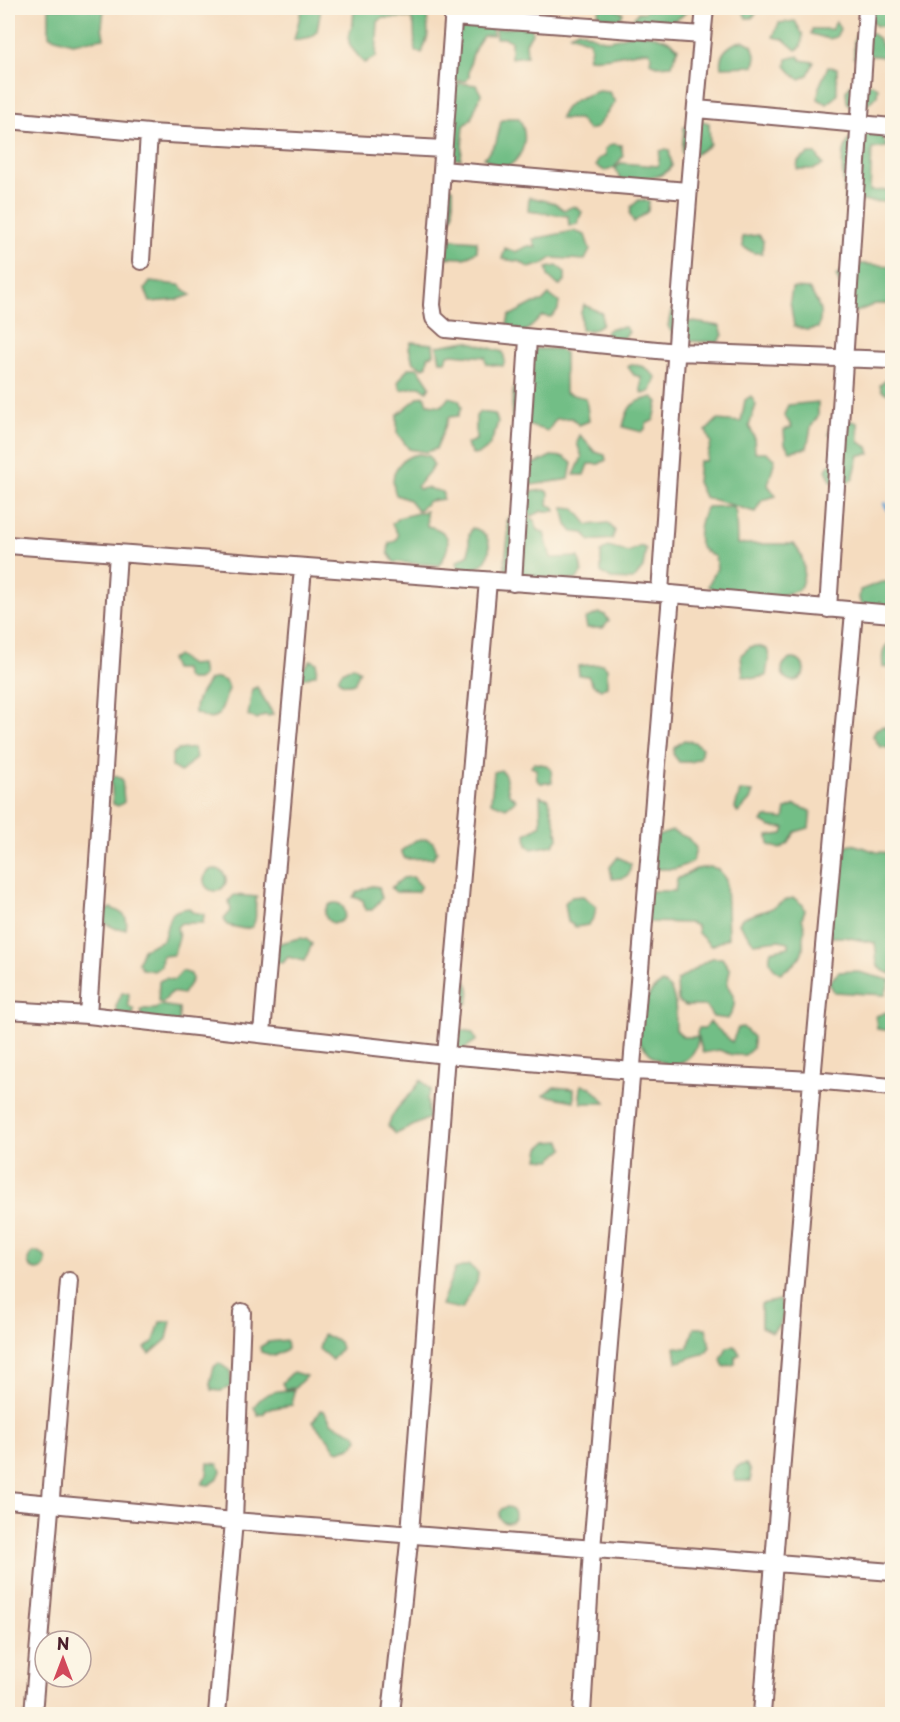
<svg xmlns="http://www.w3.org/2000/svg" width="900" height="1722" font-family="'Playpen Sans',sans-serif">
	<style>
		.forest { fill: #72be86; stroke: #5e6e58; stroke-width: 1.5 }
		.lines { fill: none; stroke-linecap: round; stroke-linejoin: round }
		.stream { stroke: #5ea1d2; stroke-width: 4.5 }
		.minor-casing { stroke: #86615f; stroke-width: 20 }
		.minor { stroke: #fff; stroke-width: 16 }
	</style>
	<rect width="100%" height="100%" fill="#fcf5e5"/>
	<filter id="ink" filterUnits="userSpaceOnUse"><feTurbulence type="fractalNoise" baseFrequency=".0167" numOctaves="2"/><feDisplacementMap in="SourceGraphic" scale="12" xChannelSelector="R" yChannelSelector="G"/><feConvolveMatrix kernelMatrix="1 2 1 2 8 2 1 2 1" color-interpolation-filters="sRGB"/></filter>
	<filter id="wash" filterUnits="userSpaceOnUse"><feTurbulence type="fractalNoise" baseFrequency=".008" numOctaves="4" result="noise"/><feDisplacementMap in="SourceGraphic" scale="24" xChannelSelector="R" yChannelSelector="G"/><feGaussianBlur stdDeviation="1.35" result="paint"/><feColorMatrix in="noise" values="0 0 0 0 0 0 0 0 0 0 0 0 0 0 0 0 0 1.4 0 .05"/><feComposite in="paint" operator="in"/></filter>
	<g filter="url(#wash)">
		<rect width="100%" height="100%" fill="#f5dcbf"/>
		<path class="forest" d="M49,8H104L102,27L104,38L72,43L49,36Z
			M302,8H321L317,31L311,37L294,40Z
			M354,8H427L428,36L422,53L415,51L414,26L411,18H382L378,22L376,57L364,63L350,46L348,37L353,23Z
			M600,8H613L623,13L620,19L602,18L598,13Z
			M650,8H685L686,12C675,25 646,31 632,20L638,12H644Z
			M742,8H769V9L758,11L752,18H746Z
			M860,8H889L890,22L885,26H876Z
			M795,21L803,35L801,47L796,50L783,39L773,37L779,23Z
			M836,22L840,29L836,37L829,39L811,34L812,29H832Z
			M469,24L492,28L493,35L483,36C473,49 469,61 469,77L466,81H453L455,27Z
			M532,26V33L526,43L527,56L511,58V41L505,38H496L495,29Z
			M578,30C586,32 597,39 605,40C615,41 624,35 633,34C648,33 668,37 678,48L672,65L657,66L650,62L651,55L649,51C628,51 608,61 588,58L591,48L589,41L570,34Z
			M868,31L878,38L884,50H892V70L883,57L869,55L860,61L854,58V40L857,32Z
			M744,41L752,45L756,57L754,66L721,67C718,53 731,42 744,41Z
			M798,56L801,60L814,62L808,75L801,79L796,77L786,66L787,59Z
			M828,67L837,68V95L827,104L818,99L819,87Z
			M458,83L476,85L481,94L471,119L464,126L461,159H449L452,91Z
			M851,84H872L878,88L877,95L862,110L853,109L847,102L846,91Z
			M598,91L609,92L615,102L596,128L588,130L579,119H560C566,100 581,98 598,91Z
			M507,118H519C529,136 525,155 509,166L495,165L484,158L496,143L501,121Z
			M702,121L709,123L710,145L689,158L682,153L684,127Z
			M869,133L882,136L887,147L872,149L870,191L892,190V202L858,201L852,208L845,205C845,181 835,154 853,135Z
			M612,144L621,145L623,156L614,168L605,171L596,166L598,159L605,156V149Z
			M666,149L669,150L672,166C660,182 639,177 621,180L615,169L621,163L658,166L660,151Z
			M809,154H816L823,165L814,169H797L798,161Z
			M448,185L453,189V214L447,230L450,239L477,241V251L465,258L434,257Z
			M529,197L555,203L564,210L574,206L582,212L577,224L569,226L568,216L528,211Z
			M639,200L649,201L648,211L634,222L630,215L631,207Z
			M574,231L585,235L590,250L585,260L552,258L543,264L529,268L521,262L502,259L505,248L515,252L528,246L536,248L533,239Z
			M759,235L763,241L762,253H754L743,247L742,237Z
			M850,263L892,266V304H875L854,313L836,276Z
			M557,266L565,272V281L559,286L548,276L547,268Z
			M150,282L179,285L191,295L177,300L150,302L145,289Z
			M792,288L809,289C818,302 824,312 818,328L806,330L794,326L790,301Z
			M549,295L559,302L558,310L551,317L542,316C527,331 527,334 505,333L509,316L534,303L542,302Z
			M584,305L602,313V324L592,330H581V312Z
			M680,309V320L720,326L723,335L718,342L676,341L668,326L671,311Z
			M625,327L629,332L623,339L609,340L605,333L611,328Z
			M467,341L503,352L505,361L503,366L486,364L485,357L453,354L448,355L446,361H440L437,346Z
			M411,342L433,344L434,354L428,357L427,365L423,368L413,362L409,348Z
			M534,349H558L565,353V393L586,398L589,421L579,425L572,418L556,419L548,431L513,421C509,393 516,370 534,349Z
			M632,364L644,367L656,377L651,391L644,394L641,392V377L634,375L628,367Z
			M408,368H418L430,386L427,391L420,386L401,390L398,382Z
			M892,375V396L882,391L880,385Z
			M425,396L428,404L442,406L449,397L459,400L462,407L458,416L449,417L436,449L426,452L409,449L397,433V415L419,397Z
			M751,396L756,405L749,426L754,436L755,452H766L775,459L768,485L776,496L762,500L755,512L704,497L697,482L699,461H706L711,443L706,431L717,420L741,422L745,400Z
			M653,397L658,402L654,420L646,424L645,429L642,432L623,427C628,405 631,402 653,397Z
			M818,402V416L811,427L807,448L790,451L785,444L784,430L792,427L784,415L788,405Z
			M480,412L495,414L498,422C493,437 491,453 473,455L466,444L476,440V416Z
			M848,420L858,423L859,442L868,447L870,454L859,455L853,479L843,485L832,482L826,470C832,458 842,458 848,446L839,438L829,435L830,425Z
			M580,435L595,452L605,455L606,460L599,464H588L584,475H574L582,457L577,443Z
			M419,454L429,456L434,466L417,486L419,489L427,488L443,492V499L429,501L418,511L409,500L396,495C388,475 398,457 419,454Z
			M551,456L564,457L572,463L569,479L532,485L523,480L518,463H537Z
			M544,490L549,493L548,505L554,507L556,511H542L532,516L523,507L527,492Z
			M732,506L736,512L737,544H794C805,558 807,574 799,590C764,602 741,605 708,586L717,568L715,557C710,554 702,551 700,545C696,535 701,515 707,507Z
			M563,507L574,508L588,525L608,523L615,531L612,539L590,541L584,533L573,532L567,525Z
			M426,511L427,526C453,531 452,546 439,565L394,562L388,553L389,543L396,541L398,535L392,524L398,518Z
			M522,513L535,521L537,529L544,533L551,558L579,557L582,572L576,580L512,576L505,570C504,552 511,539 507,521L512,514Z
			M472,528C497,531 497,573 459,570L457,561L469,554V535Z
			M641,546L646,549L643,568L633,580L611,579L601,572V552L608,547L628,552Z
			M882,582H892V614L864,607L859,599L860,590Z
			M599,613L605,615L609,621L603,628H587L585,619Z
			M892,641L890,668L883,667C882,655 881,648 892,641Z
			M758,646L767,649L769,656L766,676L755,678L743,676L741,655L750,647Z
			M177,656L190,665L201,664L203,676L197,680H189L185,675L184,669H174L170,659Z
			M782 670a11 11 0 1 1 22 0a11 11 0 1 1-22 0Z
			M311,660L317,663L316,674L302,679L299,674Z
			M603,664L607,668V686L601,689L593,685L588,676L579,675L578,666Z
			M353,666L360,671L354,683C347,685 343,685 338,679L342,672Z
			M218,678L225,681L229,689L219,715L210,719L195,713C194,698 203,692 209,680Z
			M257,687L273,714L269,716L264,715L257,719L248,716L252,689Z
			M883,726L892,731V755L890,748L880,747L873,736L876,729Z
			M684,740L694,742L702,748L700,758L691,762H679L673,754L674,748Z
			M194,748L196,759C189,762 187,769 180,772L172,767V754L178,750Z
			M534,763L546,765L551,769L552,783H541L537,780L536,769L531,767Z
			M501,770L505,775L509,794L516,800L506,808L491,802L494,772Z
			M115,776L122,779L124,802L118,806L113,804L111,779Z
			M740,791L753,792L750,800L738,813L735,808Z
			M540,796L549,799C551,814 557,822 558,838L553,845L532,849L527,845L526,834L541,825Z
			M795,805L811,811L809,828L795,832L789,843L780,849L769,845L768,836L783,834L785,828L771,827L762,822L765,817L784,819L786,809Z
			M672,831L688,838L696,848L693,862L675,869H656L649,839Z
			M427,839L433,842L437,851L433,858L405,859L401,851L416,840Z
			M852,844L877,852L892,853V974C872,969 878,961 875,943L845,937H826L840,850Z
			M618,857L631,864L629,874L623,878L612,879L610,867Z
			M710,867L718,869L726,880L728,938L711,946L698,933L697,926L690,923L644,922L647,891H675L677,879L696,869Z
			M204 880a11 11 0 1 1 22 0a11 11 0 1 1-22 0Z
			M413,877L421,886L417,892H396L391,888L403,878Z
			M372,886L379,887L382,898L372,910H365L363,900L353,897L357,892Z
			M234,895L257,897C253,908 259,917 252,927L244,929L227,925L224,919L231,911L229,901Z
			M583,896L596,906L594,918L588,925L576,927L568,922L565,903L571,897Z
			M794,898L803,905L805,910L802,918L805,929C801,937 804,940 803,948C802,959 789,969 780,973C772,967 767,962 771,951L789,947V942L779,940L754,943L739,924L742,918C750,916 758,913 767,910C777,907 782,899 794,898Z
			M325 913a10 10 0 1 1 20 0a10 10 0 1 1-20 0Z
			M111,908C122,913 129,915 126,929H117L104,923V912Z
			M189,908L192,912L204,914L203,923H181L177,927L179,938L173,955L162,956L161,966L154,971L142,969L138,962L143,949L163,940C171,921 163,911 189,908Z
			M300,938L306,939L312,944L304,961L288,957L283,963L275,962L269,946Z
			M711,958H722L730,970L727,985C736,998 737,1005 728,1019L713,1017L706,1006H686L678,1002L677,981Z
			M182,971L191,974L192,980L183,994L171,992L163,1003L158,1002L159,981L166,978L174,980Z
			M854,971L890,980L885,995L834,992L829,982L839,972Z
			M465,980C471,988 470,994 468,1003L461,1007L455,1002L460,985Z
			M662,983C679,989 675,1015 676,1030L683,1037H698C698,1054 685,1062 671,1067L653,1057L636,1038C640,1017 643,993 662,983Z
			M122,993H129L128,1005L134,1010L133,1015L117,1013L116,1006Z
			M160,1005L179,1008V1024L142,1023L141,1009H155Z
			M892,1010V1031L877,1029L876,1016Z
			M710,1022L732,1042L738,1028L743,1027L753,1037V1048L745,1055H732L719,1050L703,1053L697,1033L699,1028H705Z
			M462,1030L472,1032L477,1040L462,1050L455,1046L453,1041Z
			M421,1080L431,1090L427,1098L429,1118L396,1134L388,1126C395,1104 409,1100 421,1080Z
			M581,1085L591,1087L606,1103H582L580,1097Z
			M554,1087L574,1089V1101L544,1095Z
			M561,1141L564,1149L551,1160L538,1159L540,1148L547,1142Z
			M28 1261a9 9 0 1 1 18 0a9 9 0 1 1-18 0Z
			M469,1265L478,1273L477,1282L462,1309L441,1305L455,1269Z
			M779,1300L785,1311L780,1324L772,1332L761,1327V1304Z
			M171,1321L167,1339L150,1354L145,1348L154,1341L160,1322Z
			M694,1328H706L710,1347L704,1354C692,1355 688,1361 677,1362L675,1347L688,1348Z
			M323,1334L339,1342L341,1348L332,1360L319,1349Z
			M286,1340L287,1349L274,1356L261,1352L260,1347L268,1342Z
			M735,1346L740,1354L735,1357V1364L724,1367L721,1360L727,1347Z
			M219,1363L230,1371L232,1386L221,1391L212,1390L210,1383L214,1367Z
			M293,1372L306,1376L295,1388L285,1389L282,1383Z
			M294,1390L292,1405L267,1409L264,1413L258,1415L254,1407C263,1392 277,1390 294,1390Z
			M320,1410L324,1411L332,1423L356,1434L358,1439L353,1446L339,1451L335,1449C330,1438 320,1432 313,1422Z
			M208,1463L218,1464L221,1471L217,1480L209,1485L202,1484L207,1475Z
			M746,1464L750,1469L751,1481H735L734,1471L738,1466Z
			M499 1515a8 8 0 1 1 16 0a8 8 0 1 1-16 0Z"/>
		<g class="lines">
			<path class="stream" d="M885,504L892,514"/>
		</g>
	</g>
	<g filter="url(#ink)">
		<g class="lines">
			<defs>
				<path id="minor" d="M454,8L432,305L434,318L446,329L677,352L892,360
					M453,17L702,35
					M697,109L892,127
					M8,120L149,133L443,149
					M442,170L687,191
					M141,261L149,133
					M8,545L660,593L892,614
					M513,583L528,339
					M660,593C673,398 686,202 705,8
					M828,609L867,8
					M8,1010L88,1015L446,1055L633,1071L812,1080L892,1087
					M88,1015L118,553
					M262,1033L303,568
					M8,1500L234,1521L892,1572
					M33,1714L69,1281
					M217,1714L234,1521L242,1312
					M391,1714L410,1533L446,1055L488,581
					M582,1714L592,1549L671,595
					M762,1714L812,1080L854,612"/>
			</defs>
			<use href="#minor" class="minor-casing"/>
			<use href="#minor" class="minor"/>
		</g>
	</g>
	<rect width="900" height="1722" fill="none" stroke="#fcf5e5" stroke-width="30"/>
	<g transform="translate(63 1659)"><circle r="28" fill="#fcf5e5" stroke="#b59f9b" stroke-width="1.5"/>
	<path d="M0-4.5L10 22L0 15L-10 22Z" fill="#d1495b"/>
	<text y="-9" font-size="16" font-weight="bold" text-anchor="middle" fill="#4a1f2b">N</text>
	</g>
</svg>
